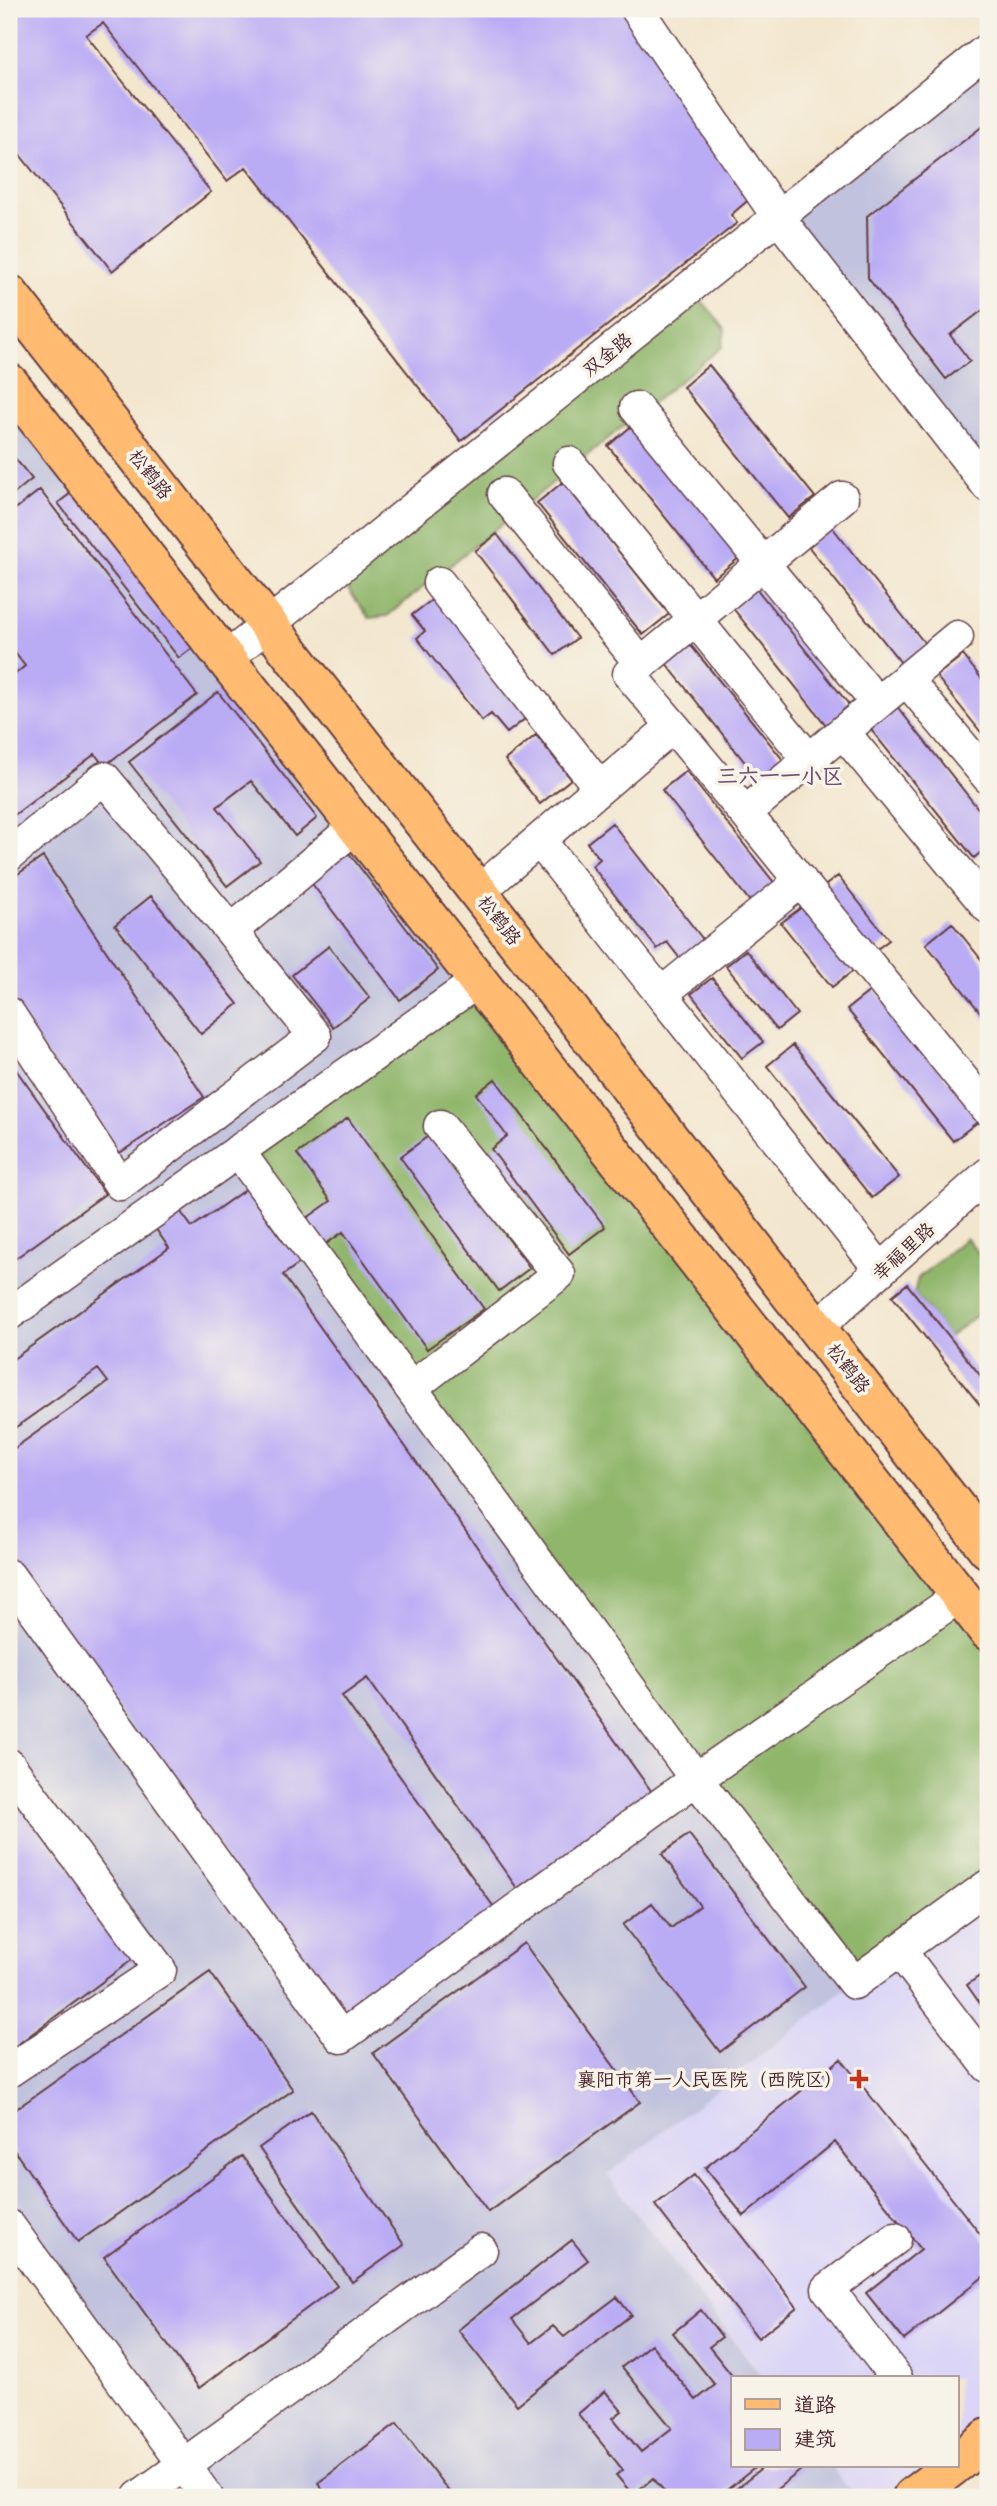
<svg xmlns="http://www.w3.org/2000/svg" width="997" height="2506" font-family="Sriracha,'LXGW WenKai TC',sans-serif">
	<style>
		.built { fill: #dbd6f7 }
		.industrial { fill: #c1c2dd }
		.forest { fill: #90b66c; stroke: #6d6a4c; stroke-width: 2 }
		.building { fill: #baabf5 }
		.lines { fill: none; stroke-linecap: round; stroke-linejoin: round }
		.minor-casing { stroke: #633d43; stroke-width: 35 }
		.major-casing { stroke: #633d43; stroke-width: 42 }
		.minor { stroke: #fff; stroke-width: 32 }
		.major { stroke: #febb71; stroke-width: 38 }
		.poi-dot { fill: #c8321e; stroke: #f7f3e8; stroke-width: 2.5 }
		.labels { text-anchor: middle; stroke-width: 7; stroke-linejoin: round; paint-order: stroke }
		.street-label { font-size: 19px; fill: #4a1f2b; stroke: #f7f3e8 }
		.poi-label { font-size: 19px; fill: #4a1f2b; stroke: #f7f3e8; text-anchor: end }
		.neighbourhood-label { font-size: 21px; font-weight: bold; fill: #715072; stroke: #f7f3e8 }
	</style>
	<rect width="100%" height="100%" fill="#f7f3e8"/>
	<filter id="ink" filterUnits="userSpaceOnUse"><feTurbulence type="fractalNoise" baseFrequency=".0143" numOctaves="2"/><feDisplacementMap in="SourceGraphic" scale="14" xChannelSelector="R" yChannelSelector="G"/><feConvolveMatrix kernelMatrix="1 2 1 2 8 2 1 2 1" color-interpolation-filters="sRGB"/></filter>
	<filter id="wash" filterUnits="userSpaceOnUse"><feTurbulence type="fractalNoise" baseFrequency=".00686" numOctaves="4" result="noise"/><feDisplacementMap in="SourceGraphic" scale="28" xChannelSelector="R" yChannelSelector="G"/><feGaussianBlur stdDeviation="1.57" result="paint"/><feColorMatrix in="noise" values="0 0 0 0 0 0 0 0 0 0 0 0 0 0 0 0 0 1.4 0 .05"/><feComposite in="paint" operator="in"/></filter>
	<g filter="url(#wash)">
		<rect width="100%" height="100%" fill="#f3e6ce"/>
		<path class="built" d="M988,1886V2438L957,2463V2378H764L607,2175L854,1983Z
			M831,2466H953L912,2497H855Z"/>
		<path class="industrial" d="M988,49V486L778,217Z
			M9,383L961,1595L854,1983L607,2175L763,2378H733V2466H831L855,2497H207L9,2226Z"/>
		<path class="forest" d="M690,298L704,303L725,329L722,347L387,616L369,618L348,589L358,570Z
			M478,981L988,1631V1886L854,1983L238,1151Z
			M966,1238L988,1265V1306L949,1337L914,1293L918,1278Z"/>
		<g id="blocks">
			<path class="building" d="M9,9H629L754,195L731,215L737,223L461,441L246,167L227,181L103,23L86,35L211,192L112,271L9,141Z
				M988,122V306L950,335L970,361L946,379L868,278L867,216Z
				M709,365L815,497L788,518L683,387Z
				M634,424L740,557L714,578L608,446Z
				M9,451L32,479L9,498Z
				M563,482L669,614L643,635L537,503Z
				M79,487L199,643L179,658L58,503Z
				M40,490L197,695L104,766L95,754L9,819V679L25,666L9,645V514Z
				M832,527L926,645L902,664L808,546Z
				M497,534L577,638L555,655L475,551Z
				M756,588L850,706L826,725L732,607Z
				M437,596L531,714L507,733L491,714L482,721L417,638L425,631L412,615Z
				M689,643L784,761L759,780L665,662Z
				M963,655L988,687V741L936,676Z
				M218,692L317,818L295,836L251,781L217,807L260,861L227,886L129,762Z
				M895,704L988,821V846L974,858L868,726Z
				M536,735L571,779L540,804L505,760Z
				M686,771L780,890L756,909L662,790Z
				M612,823L705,942L682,961L667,942L657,949L592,866L600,859L587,843Z
				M348,852L438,970L400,1000L310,881Z
				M43,857L204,1097L115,1156L9,998V880Z
				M838,876L889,940L869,955L818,891Z
				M151,896L238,1004L201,1034L115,925Z
				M802,907L853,971L832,987L781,923Z
				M952,923L988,968V1022L926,944Z
				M329,946L370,998L333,1027L292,975Z
				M746,950L797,1014L777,1030L726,966Z
				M712,978L763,1042L742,1058L691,994Z
				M874,988L980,1120L953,1141L847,1009Z
				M793,1045L899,1177L872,1198L767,1066Z
				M9,1060L105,1194L9,1263Z
				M495,1079L605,1227L569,1254L491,1149L507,1136L476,1094Z
				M348,1118L484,1309L427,1349L343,1232L283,1275L654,1795L519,1891L367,1678L342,1696L496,1910L342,2020L9,1554V1452L108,1382L98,1369L9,1432V1362L169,1248L153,1225L178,1208L192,1227L246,1189L280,1237L331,1201L297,1154Z
				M431,1134L530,1268L499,1291L400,1157Z
				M907,1284L988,1385V1415L892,1296Z
				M9,1790L133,1959L9,2051Z
				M689,1834L805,1987L720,2052L623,1925L652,1903L671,1928L700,1906L662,1854Z
				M524,1943L640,2102L488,2212L373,2053Z
				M988,1970V2015L967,1985Z
				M210,1972L293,2090L78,2242L9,2143V2114Z
				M841,2059L988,2244V2273L904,2340L866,2293L921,2249L835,2142L744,2216L705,2168Z
				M311,2111L404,2245L352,2282L259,2148Z
				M242,2156L337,2286L199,2388L104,2257Z
				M694,2175L797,2307L758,2338L655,2205Z
				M572,2240L588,2260L512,2319L531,2343L553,2326L564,2337L617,2297L631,2315L517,2405L458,2330Z
				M701,2310L722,2337L709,2347L734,2378L733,2466H757L718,2497H669L653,2478L633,2495L616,2475L623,2470L578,2414L605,2391L622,2411L613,2418L641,2452L672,2428L622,2367L651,2344L696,2400L715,2385L673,2333Z
				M397,2423L453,2497H329L318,2483Z
				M765,2466H806L767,2497H726Z"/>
		</g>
	</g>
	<g filter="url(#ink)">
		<use href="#blocks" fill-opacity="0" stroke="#633d43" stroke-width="2"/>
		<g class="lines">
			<defs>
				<path id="minor" d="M637,9L778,217L988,486
					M636,408L877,703
					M569,463L809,760
					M504,494L641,664
					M439,583L600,788
					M225,659L988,49
					M906,679L988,777
					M673,726L629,674L842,498
					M843,732L988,907
					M745,813L986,1108
					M539,840L661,994L801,881
					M9,855L104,778L231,931
					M478,892L673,726L745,813L957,637
					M661,994L881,1270
					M9,1014L120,1184L315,1036L231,931L356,826
					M238,1151L696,1779L854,1983L988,1886
					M9,1314L478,981
					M817,1327L988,1174
					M411,1388L559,1274L440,1126
					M9,1576L341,2037L696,1779L961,1595
					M9,1765L160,1970L9,2071
					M899,1950L988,2066
					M9,2226L207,2497
					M895,2239L828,2289L896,2378
					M139,2497L481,2250"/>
				<path id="major" d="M9,294L478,892L988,1549
					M9,383L988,1631
					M957,2463L988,2438
					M912,2497L953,2466"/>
			</defs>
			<use href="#minor" class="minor-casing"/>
			<use href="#major" class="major-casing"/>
			<use href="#minor" class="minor"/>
			<use href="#major" class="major"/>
		</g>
	</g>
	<path class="poi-dot" d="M855.5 2068.5h7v7h7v7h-7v7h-7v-7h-7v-7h7z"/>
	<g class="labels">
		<g class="street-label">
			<text transform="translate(607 354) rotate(-39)" y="7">双金路</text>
			<text transform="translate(151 474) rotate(52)" y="7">松鹤路</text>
			<text transform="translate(500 920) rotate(52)" y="7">松鹤路</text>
			<text transform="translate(903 1251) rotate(-42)" y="7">幸福里路</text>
			<text transform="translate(849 1368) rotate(52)" y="7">松鹤路</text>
		</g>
		<g class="poi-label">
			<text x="843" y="2086">襄阳市第一人民医院（西院区）</text>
		</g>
		<g class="neighbourhood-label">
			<text x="780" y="783">三六一一小区</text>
		</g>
	</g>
	<rect width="997" height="2506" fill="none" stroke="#f7f3e8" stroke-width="35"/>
	<rect x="731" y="2376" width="228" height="91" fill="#f7f3e8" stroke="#b29e9c" stroke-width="2"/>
	<rect x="745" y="2399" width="35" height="10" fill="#febb71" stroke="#b29e9c" stroke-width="2"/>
	<text x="794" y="2412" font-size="21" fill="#4a1f2b">道路</text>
	<rect x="745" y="2429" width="35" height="21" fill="#baabf5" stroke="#b29e9c" stroke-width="2"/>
	<text x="794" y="2446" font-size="21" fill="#4a1f2b">建筑</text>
</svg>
